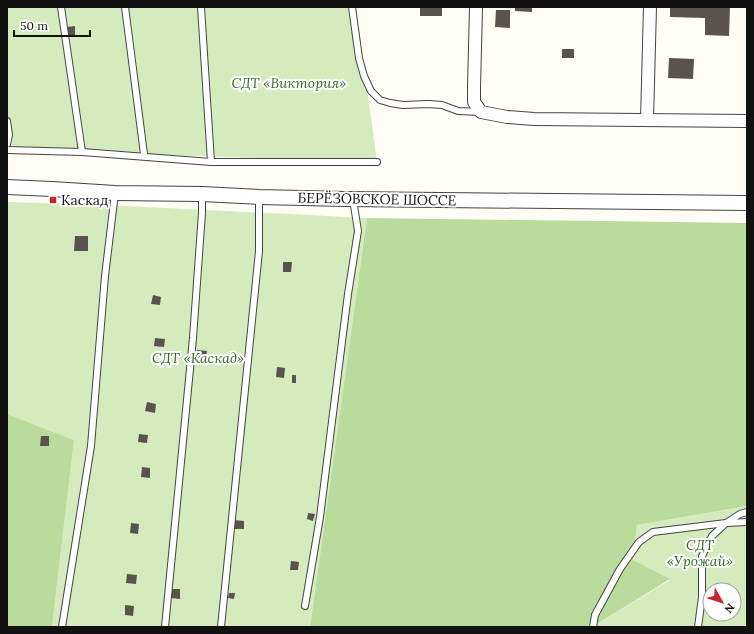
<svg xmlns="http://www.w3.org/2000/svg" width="754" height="634" font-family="Lora,serif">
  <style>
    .green { fill: #d5ebbd; fill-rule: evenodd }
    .forest { fill: #b9dc9c }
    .building { fill: #5a524d }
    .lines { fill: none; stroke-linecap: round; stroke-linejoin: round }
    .service-casing { stroke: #444; stroke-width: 8 }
    .minor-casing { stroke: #444; stroke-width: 14 }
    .tertiary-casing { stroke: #444; stroke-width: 16 }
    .service { stroke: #fff; stroke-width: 6 }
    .minor { stroke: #fff; stroke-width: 12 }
    .tertiary { stroke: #fff; stroke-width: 14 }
    .poi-dot { fill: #c4262e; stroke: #fff; stroke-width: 1.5 }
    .labels { text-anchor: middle; stroke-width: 4; stroke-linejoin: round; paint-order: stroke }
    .park-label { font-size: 14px; font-style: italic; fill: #2f6b1f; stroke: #fff }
    .street-label { font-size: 14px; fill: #111; stroke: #fff }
    .poi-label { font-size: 14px; fill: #111; stroke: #fff; text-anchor: start }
  </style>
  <rect width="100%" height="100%" fill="#fffdf5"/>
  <g class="green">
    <path d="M 7,7 L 356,7 L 377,162 L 7,150 Z"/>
    <path d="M 7,202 L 106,205 L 367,218 L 310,627 L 52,627 L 74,440 L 7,414 Z"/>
    <path d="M 747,506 L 747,627 L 592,627 L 670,580 L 633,560 L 637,525 ZM 710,590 L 734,590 L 734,614 L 710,614 Z"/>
  </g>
  <g class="forest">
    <path d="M 367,218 L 747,223 L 747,506 L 637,525 L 633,560 L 670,579 L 592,627 L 310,627 Z"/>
    <path d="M 7,414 L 74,440 L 52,627 L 7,627 Z"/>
  </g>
  <g class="building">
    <rect x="420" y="7" width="22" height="9"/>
    <path d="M 515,7 L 532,7 L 532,12 L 515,11 Z"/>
    <path d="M 670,7 L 730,7 L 729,36 L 705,35 L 705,18 L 670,17 Z"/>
    <path d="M 496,10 L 510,10 L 510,28 L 495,27 Z"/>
    <path d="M 75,26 L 75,36 L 67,36 L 67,27 Z"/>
    <rect x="562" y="49" width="12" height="9"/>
    <path d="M 669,58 L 694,59 L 693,79 L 668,78 Z"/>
    <path d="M 75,236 L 88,236 L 88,251 L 74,251 Z"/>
    <path d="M 283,262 L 292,262 L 291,272 L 283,272 Z"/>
    <path d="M 153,295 L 161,297 L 160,305 L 151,304 Z"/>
    <path d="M 155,338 L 165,339 L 164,347 L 154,346 Z"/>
    <path d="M 197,350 L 207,351 L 206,359 L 196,358 Z"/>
    <path d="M 277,367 L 285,368 L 284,378 L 276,377 Z"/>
    <rect x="292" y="375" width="4" height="8"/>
    <path d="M 147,402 L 156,404 L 155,413 L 145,411 Z"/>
    <path d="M 139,434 L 148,435 L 147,443 L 138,442 Z"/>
    <path d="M 41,436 L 49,436 L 49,446 L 40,446 Z"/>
    <path d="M 142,467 L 150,468 L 150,478 L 141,477 Z"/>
    <path d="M 308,513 L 315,514 L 313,521 L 307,519 Z"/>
    <path d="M 234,520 L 244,521 L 244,529 L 234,529 Z"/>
    <path d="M 131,523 L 139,524 L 138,534 L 130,533 Z"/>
    <path d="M 291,561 L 299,562 L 298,570 L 290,570 Z"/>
    <path d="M 127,574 L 137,575 L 136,584 L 126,583 Z"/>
    <path d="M 172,589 L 180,589 L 180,599 L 171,598 Z"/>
    <path d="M 229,593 L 235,593 L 234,599 L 228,598 Z"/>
    <path d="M 125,605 L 134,606 L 133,616 L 125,615 Z"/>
  </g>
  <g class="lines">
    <defs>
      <g id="service">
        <path d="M 61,7 L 82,152"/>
        <path d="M 125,7 L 144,154"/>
        <path d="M 201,7 L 211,162"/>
        <path d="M 352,7 L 359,58 L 364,76 L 371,91 L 380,100 L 390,103 L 403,105 L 429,104 L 442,105 L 458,111 L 481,112"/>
        <path d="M 7,121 L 9,135 L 7,144"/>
        <path d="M 7,150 L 82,152 L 211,162 L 377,162"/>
        <path d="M 305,606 L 320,517 L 348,294 L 358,231 L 353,199"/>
        <path d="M 62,627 L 91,446 L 105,276 L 115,193"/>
        <path d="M 165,627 L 193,338 L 202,213 L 202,194"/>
        <path d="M 221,627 L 259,251 L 259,197"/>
        <path d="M 593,627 L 595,615 L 620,569 L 639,542 L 653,532 L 726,523 L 747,522"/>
        <path d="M 698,627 L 702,597 L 702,556 L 712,536 L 726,523 L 740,514 L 747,512"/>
      </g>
      <g id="minor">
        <path d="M 476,7 L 474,87 L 474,102 L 481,112 L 507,117 L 534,119 L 747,121"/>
        <path d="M 647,120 L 650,7"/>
      </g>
      <path id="tertiary" d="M 7,187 L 52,189 L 115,193 L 202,194 L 259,197 L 346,199 L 747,203"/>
    </defs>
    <use href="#service" class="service-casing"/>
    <use href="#minor" class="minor-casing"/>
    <use href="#tertiary" class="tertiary-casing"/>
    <use href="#service" class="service"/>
    <use href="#minor" class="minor"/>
    <use href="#tertiary" class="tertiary"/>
  </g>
  <rect class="poi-dot" x="49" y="196" width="8" height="8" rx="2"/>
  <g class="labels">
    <g class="park-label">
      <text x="289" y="88">СДТ «Виктория»</text>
      <text x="198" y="363">СДТ «Каскад»</text>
      <text x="700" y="550">СДТ<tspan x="700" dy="16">«Урожай»</tspan></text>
    </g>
    <g class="street-label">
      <text transform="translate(377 199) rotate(1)" y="5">БЕРЁЗОВСКОЕ ШОССЕ</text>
    </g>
    <g class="poi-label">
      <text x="61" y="205">Каскад</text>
    </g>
  </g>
  <rect width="754" height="634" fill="none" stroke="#111111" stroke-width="16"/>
  <g transform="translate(722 602) rotate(129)"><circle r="19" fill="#ffffff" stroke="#a0a0a0"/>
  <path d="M0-3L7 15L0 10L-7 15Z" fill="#c4262e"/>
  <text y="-6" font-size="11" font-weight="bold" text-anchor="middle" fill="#111111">N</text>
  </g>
  <path d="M14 30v6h76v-6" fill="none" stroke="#111111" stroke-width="2"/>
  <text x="20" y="30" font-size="12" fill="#111111" stroke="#ffffff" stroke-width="3" paint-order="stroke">50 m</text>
</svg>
